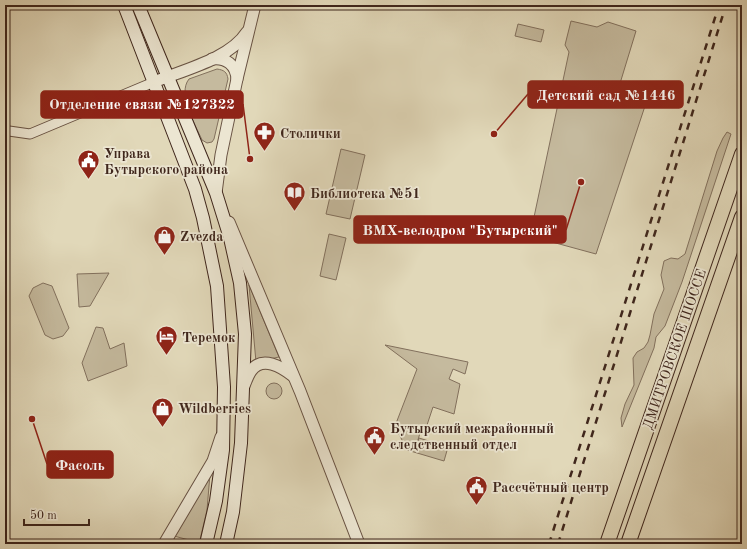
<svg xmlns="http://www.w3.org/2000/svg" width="747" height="549" font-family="'Old Standard TT',serif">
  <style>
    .green { fill: #c5ba9e; stroke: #82705d }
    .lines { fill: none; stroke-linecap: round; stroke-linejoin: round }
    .minor-casing { stroke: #685243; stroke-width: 11 }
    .tertiary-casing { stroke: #685243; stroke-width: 13 }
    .secondary-casing { stroke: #3f261c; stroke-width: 14 }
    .primary-casing { stroke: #3f261c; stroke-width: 16 }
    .minor { stroke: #ece6d2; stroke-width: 9 }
    .tertiary { stroke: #ece6d2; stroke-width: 11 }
    .secondary { stroke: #ece6d2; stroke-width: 12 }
    .primary { stroke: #e1d8b9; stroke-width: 14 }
    .rail { stroke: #3f261c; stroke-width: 2.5; stroke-dasharray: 7 7; stroke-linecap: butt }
    .labels { text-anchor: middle; stroke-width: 3.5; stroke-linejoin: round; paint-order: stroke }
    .poi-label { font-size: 14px; font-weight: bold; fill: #3f261c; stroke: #ece6d2; text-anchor: start }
    .street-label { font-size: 14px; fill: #3f261c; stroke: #ece6d2 }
    .leader { fill: none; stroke: #8f2418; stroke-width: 1.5 }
    .callout-dot { fill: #8f2418; stroke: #ece6d2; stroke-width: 1.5 }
    .callout { fill: #8f2418; stroke: #8f2418; stroke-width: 1.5 }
    .callout-label { font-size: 15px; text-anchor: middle; font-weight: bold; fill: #fff }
  </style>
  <rect width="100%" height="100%" fill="#e1d8b9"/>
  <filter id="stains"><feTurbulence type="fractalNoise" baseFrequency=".005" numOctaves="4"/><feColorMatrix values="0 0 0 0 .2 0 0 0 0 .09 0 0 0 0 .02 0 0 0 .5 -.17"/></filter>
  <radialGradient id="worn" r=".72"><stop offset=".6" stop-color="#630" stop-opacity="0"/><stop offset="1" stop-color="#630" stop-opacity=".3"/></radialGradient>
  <g class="green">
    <path d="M 571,21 L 597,27 L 608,22 L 636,31 L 618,90 L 647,100 L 596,254 L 530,236 L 569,52 L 565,45 Z"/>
    <path d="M 518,24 L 544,30 L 541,42 L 515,36 Z"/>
    <path d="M 217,69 C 224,70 227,72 228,79 L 214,139 L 212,142 L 207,143 L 202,140 C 195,124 177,94 189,79 Z"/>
    <path d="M 727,132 L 731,134 L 682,282 L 665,326 L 656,337 L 654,348 L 622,427 L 621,418 L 625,404 L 634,385 L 633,358 L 637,352 L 644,348 L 648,342 L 650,335 L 654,314 L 664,289 L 661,275 L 664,261 L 671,258 L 678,259 L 685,254 L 717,151 L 723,138 Z"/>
    <path d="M 341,149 L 365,155 L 350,219 L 326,214 Z"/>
    <path d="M 329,234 L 346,238 L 336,280 L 320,276 Z"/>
    <path d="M 109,273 L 90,306 L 79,307 L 77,274 Z"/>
    <path d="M 43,283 L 52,286 L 69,328 L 63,336 L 53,339 L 45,335 L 29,296 L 33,288 Z"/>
    <path d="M 249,285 L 279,357 L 256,362 Z"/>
    <path d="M 96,327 L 103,328 L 110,349 L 124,343 L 127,366 L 88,381 L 82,363 Z"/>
    <path d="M 385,345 L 468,362 L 465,374 L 453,369 L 449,379 L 460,384 L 454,414 L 433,407 L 424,434 L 420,433 L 415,450 L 419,438 L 448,447 L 444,461 L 407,450 L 395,426 L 417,369 Z"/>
    <circle cx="274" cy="391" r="8"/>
    <path d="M 210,474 L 207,510 L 199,544 L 195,544 L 189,540 L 174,536 Z"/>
  </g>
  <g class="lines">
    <defs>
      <path id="minor" d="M 5,132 L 9,131 L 30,134 L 154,82"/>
      <g id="tertiary">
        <path d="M 212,59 C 226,57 236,65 237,79"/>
        <path d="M 154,82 C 183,70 230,59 247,32"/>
        <path d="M 216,193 L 221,155 L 237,79 L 255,5"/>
        <path d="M 229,222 L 300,391 L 359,544"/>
        <path d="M 244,386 C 246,381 248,375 251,371 C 262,355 282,367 293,376"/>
        <path d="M 164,544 L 213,461 L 221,437"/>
      </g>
      <g id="secondary">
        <path d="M 124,5 L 195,189 L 203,218 L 217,286 L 224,387 L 223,450 L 216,501 L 206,544"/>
        <path d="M 138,5 L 216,193 L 230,238 L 240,283 L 245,334 L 241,443 L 233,512 L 226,544"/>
      </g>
      <g id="primary">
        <path d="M 607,544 L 742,154"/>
        <path d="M 628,544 L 742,217"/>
      </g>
    </defs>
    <use href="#minor" class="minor-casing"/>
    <use href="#tertiary" class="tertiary-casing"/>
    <use href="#secondary" class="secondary-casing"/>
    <use href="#primary" class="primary-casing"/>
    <use href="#minor" class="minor"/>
    <use href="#tertiary" class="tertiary"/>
    <use href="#secondary" class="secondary"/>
    <use href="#primary" class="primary"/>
    <g class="rail">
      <path d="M 549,544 L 719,5"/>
      <path d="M 558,544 L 726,5"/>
    </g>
  </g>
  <defs>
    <symbol id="pharmacy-pin" viewBox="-11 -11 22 30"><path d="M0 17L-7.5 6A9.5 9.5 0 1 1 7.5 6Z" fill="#8f2418" stroke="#ece6d2"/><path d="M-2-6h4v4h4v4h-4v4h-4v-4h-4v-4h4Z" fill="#fff"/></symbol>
    <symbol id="civic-pin" viewBox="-11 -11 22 30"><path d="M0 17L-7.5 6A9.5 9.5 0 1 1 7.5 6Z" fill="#8f2418" stroke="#ece6d2"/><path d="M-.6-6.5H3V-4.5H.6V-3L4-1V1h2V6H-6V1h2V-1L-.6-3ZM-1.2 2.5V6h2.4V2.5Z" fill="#fff"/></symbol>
    <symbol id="library-pin" viewBox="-11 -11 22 30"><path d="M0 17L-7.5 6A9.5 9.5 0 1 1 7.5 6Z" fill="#8f2418" stroke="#ece6d2"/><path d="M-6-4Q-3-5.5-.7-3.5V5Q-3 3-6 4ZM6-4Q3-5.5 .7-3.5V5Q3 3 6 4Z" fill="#fff"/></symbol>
    <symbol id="shop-pin" viewBox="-11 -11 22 30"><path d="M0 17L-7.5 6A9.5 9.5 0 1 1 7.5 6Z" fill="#8f2418" stroke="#ece6d2"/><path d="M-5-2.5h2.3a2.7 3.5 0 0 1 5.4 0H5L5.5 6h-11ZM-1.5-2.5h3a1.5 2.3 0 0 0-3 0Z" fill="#fff"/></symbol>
    <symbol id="hotel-pin" viewBox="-11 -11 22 30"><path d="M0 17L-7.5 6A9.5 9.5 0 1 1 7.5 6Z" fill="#8f2418" stroke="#ece6d2"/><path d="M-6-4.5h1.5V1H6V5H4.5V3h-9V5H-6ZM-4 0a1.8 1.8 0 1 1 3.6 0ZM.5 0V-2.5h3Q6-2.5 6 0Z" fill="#fff"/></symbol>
  </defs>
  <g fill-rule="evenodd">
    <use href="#pharmacy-pin" x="252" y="120" width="25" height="34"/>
    <use href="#civic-pin" x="76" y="148" width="25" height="34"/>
    <use href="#library-pin" x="282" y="180" width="25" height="34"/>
    <use href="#shop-pin" x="152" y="224" width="25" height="34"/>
    <use href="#hotel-pin" x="154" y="324" width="25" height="34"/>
    <use href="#shop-pin" x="150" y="396" width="25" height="34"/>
    <use href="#civic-pin" x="362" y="424" width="25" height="34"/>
    <use href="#civic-pin" x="464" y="474" width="25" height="34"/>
  </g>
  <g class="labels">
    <g class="poi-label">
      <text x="280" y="138">Столички</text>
      <text x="104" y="158">Управа<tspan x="104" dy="16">Бутырского района</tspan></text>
      <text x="310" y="198">Библиотека №51</text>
      <text x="180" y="241">Zvezda</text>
      <text x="182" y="342">Теремок</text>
      <text x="178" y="413">Wildberries</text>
      <text x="390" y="433">Бутырский межрайонный<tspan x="390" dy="16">следственный отдел</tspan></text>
      <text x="492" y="492">Рассчётный центр</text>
    </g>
    <g class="street-label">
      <text transform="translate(674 349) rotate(-71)" y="5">ДМИТРОВСКОЕ ШОССЕ</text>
    </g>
  </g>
  <path class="leader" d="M494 134L528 94M250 159L243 104M581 182L566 230M32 419L47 464"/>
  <g class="callout-dot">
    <circle cx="494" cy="134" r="4"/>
    <circle cx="250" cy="159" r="4"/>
    <circle cx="581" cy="182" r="4"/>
    <circle cx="32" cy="419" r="4"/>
  </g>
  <g class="callout">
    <rect x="528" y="81" width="155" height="27" rx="4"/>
    <rect x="41" y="91" width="202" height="27" rx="4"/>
    <rect x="354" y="216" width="212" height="27" rx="4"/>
    <rect x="47" y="451" width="66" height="27" rx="4"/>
  </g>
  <g class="callout-label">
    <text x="606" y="100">Детский сад №1446</text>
    <text x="142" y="109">Отделение связи №127322</text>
    <text x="460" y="235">BMX-велодром "Бутырский"</text>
    <text x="80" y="470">Фасоль</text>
  </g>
  <rect width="747" height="549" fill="none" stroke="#e1d8b9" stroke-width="20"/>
  <rect x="6" y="6" width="735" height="537" fill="none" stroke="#3f261c" stroke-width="2"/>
  <rect x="10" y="10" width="727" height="529" fill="none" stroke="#3f261c"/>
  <path d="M24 519v6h65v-6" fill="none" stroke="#3f261c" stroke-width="2"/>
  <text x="30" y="519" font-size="12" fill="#3f261c" stroke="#ece6d2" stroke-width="3" paint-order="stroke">50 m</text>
  <rect width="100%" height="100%" filter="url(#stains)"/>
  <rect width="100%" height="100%" fill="url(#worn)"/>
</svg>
